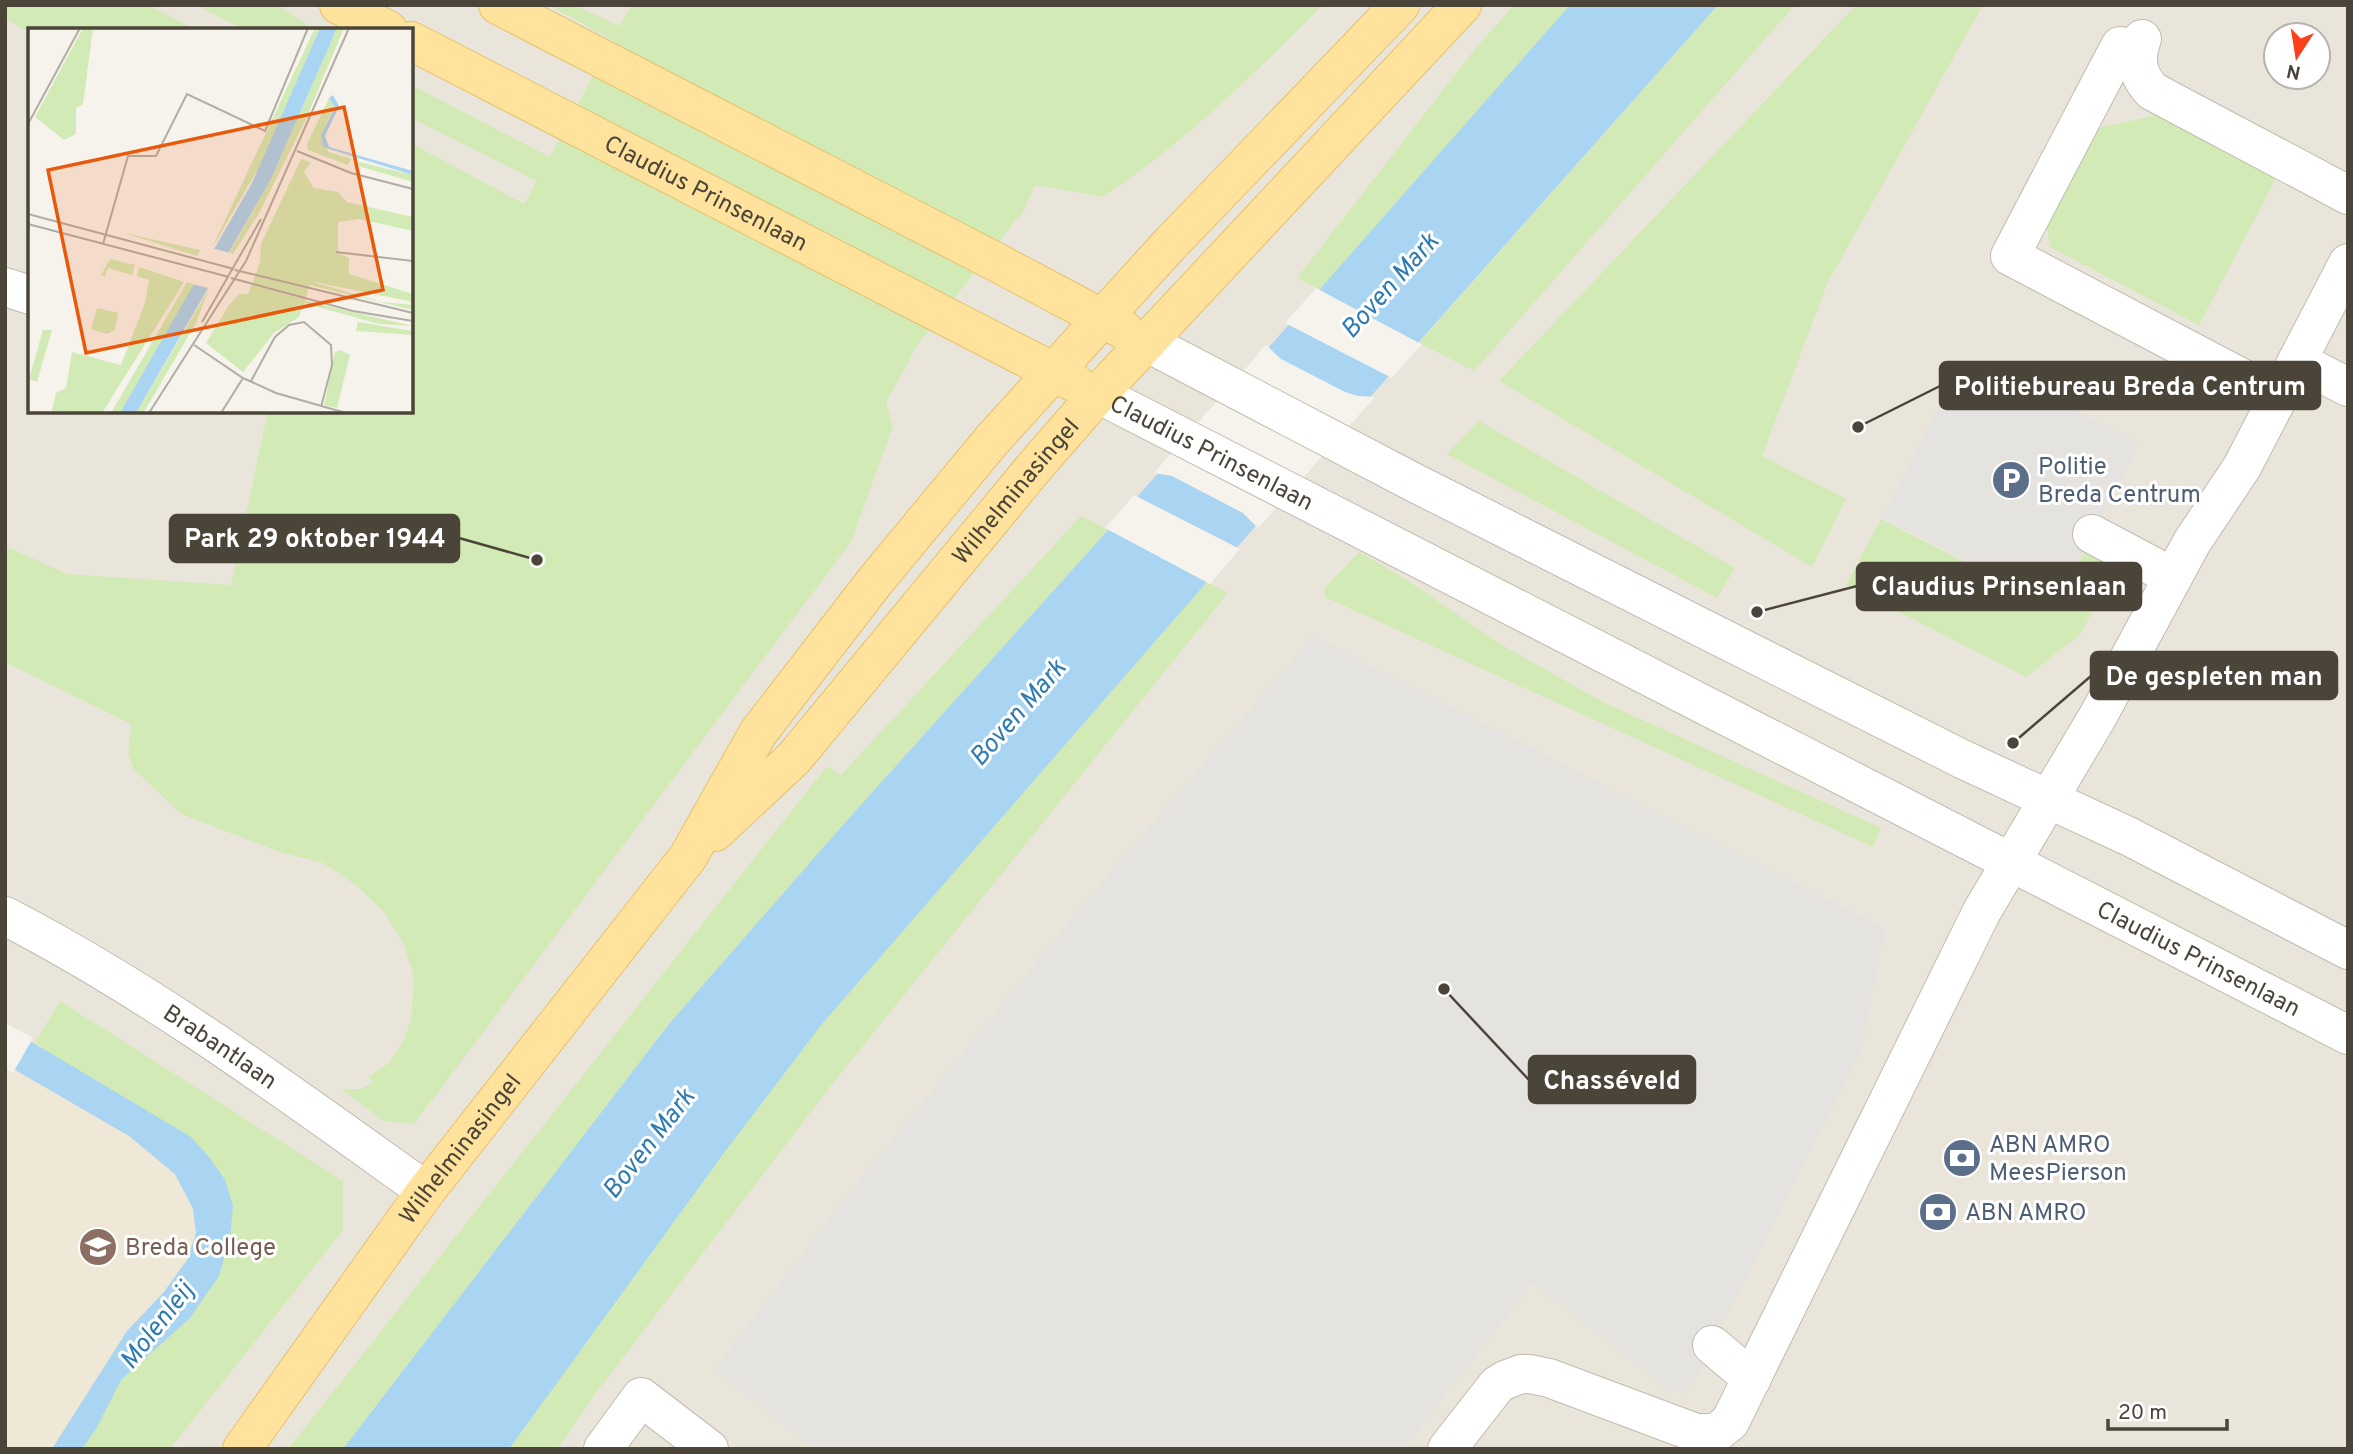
<svg xmlns="http://www.w3.org/2000/svg" width="2353" height="1454" font-family="Overpass,sans-serif">
  <style>
    .residential { fill: #eae5da; fill-rule: evenodd }
    .education { fill: #efe8d6 }
    .green { fill: #d2eab5 }
    .parking { fill: #e5e3e0 }
    .water { fill: #a9d4f2 }
    .pier { fill: #f6f3ec }
    .lines { fill: none; stroke-linecap: round; stroke-linejoin: round }
    .minor-casing { stroke: #c2bbae; stroke-width: 40 }
    .major-casing { stroke: #e6c16a; stroke-width: 40 }
    .minor { stroke: #fff; stroke-width: 38 }
    .major { stroke: #ffe39c; stroke-width: 38 }
    .labels { text-anchor: middle; stroke-width: 6; stroke-linejoin: round; paint-order: stroke }
    .street-label { font-size: 24px; fill: #4b4439; stroke: #fff }
    .service-label { font-size: 24px; fill: #4e5e75; stroke: #fff; text-anchor: start }
    .education-label { font-size: 24px; fill: #785e54; stroke: #fff; text-anchor: start }
    .water-label { font-size: 26px; font-style: italic; fill: #2e7ab2; stroke: #fff }
    .inset-road { fill: none; stroke: #b2ada4; stroke-width: 2 }
    .view { fill: #e8590c; fill-opacity: 0.15; stroke: #e8590c; stroke-width: 3.5 }
    .inset-edge { fill: none; stroke: #4b4439; stroke-width: 3.5 }
    .leader { fill: none; stroke: #4b4439; stroke-width: 2.5 }
    .callout-dot { fill: #4b4439; stroke: #fff; stroke-width: 2.5 }
    .callout { fill: #4b4439; stroke: #4b4439; stroke-width: 2.5 }
    .callout-label { font-size: 26px; text-anchor: middle; font-weight: bold; fill: #fff }
  </style>
  <rect width="100%" height="100%" fill="#f6f3ec"/>
  <path class="residential" d="M 5,5 L 2348,5 L 2348,1449 L 5,1449 ZM 30,30 L 411,30 L 411,411 L 30,411 ZM 2276,35 L 2318,35 L 2318,77 L 2276,77 Z"/>
  <path class="education" d="M 5,1064 L 129,1136 L 175,1174 L 193,1209 L 196,1233 L 187,1260 L 164,1292 L 127,1331 L 52,1449 L 5,1449 Z"/>
  <g class="green">
    <path d="M 5,5 L 148,5 L 197,30 L 30,30 L 30,33 L 5,18 Z"/>
    <path d="M 196,5 L 278,5 L 315,30 L 245,30 Z"/>
    <path d="M 548,5 L 574,5 L 620,26 L 631,5 L 1323,5 C 1254,74 1185,143 1103,197 L 1035,185 L 1024,210 L 915,348 L 907,365 L 886,402 L 893,426 L 851,542 L 414,1124 L 384,1121 L 341,1089 L 359,1089 L 374,1083 L 368,1077 L 389,1063 L 403,1042 L 411,1020 L 414,977 L 403,942 L 384,912 L 356,885 L 323,863 L 280,852 L 181,814 L 133,768 L 128,753 L 131,724 L 5,662 L 5,546 L 67,574 L 231,585 L 268,411 L 411,411 L 411,143 L 524,204 L 537,181 L 411,118 L 411,85 L 550,157 L 612,40 Z"/>
    <path d="M 1514,5 L 1570,5 L 1321,290 L 1297,278 L 1475,49 Z"/>
    <path d="M 1718,5 L 1795,5 L 1474,371 L 1419,343 Z"/>
    <path d="M 1856,5 L 1983,5 L 1827,284 L 1762,456 L 1846,499 L 1812,567 L 1499,381 Z"/>
    <path d="M 2169,112 L 2280,171 L 2199,325 L 2050,247 L 2046,218 L 2095,129 Z"/>
    <path d="M 1479,421 L 1735,568 L 1717,598 L 1447,454 Z"/>
    <path d="M 1081,516 L 1108,530 L 842,826 L 669,1024 L 343,1449 L 288,1449 L 827,766 L 841,775 Z"/>
    <path d="M 1881,519 L 2054,608 L 2085,551 L 2115,565 L 2081,634 L 2026,677 L 1846,585 Z"/>
    <path d="M 1359,552 L 1407,580 L 1502,645 L 1605,703 L 1881,828 L 1873,847 L 1325,597 L 1324,589 Z"/>
    <path d="M 1207,582 L 1228,593 L 830,1087 L 596,1393 L 557,1449 L 509,1449 L 724,1153 L 822,1024 Z"/>
    <path d="M 60,1001 L 343,1181 L 343,1230 L 170,1449 L 82,1449 L 97,1427 L 121,1380 L 190,1318 L 219,1276 L 233,1206 L 35,1042 Z"/>
  </g>
  <g class="parking">
    <path d="M 1985,363 L 2140,443 L 2054,607 L 1882,517 L 1953,380 L 1971,389 Z"/>
    <path d="M 1313,636 L 1885,929 L 1862,1048 L 1687,1394 L 1669,1390 L 1533,1283 L 1403,1449 L 816,1449 L 714,1370 L 842,1202 L 1090,896 Z"/>
  </g>
  <g class="water">
    <path d="M 1570,5 L 1718,5 L 1260,521 L 822,1024 L 724,1153 L 509,1449 L 343,1449 L 669,1024 L 842,826 L 1108,530 Z"/>
    <path d="M 5,1026 L 191,1137 L 209,1157 L 225,1180 L 233,1206 L 230,1238 L 219,1276 L 190,1318 L 121,1380 L 97,1427 L 82,1449 L 52,1449 L 127,1331 L 164,1292 L 187,1260 L 196,1233 L 193,1209 L 175,1174 L 129,1136 L 5,1064 Z"/>
  </g>
  <g class="pier">
    <path d="M 1316,288 L 1419,343 L 1422,344 L 1392,378 L 1285,323 Z"/>
    <path d="M 1266,345 L 1281,359 L 1345,392 L 1358,396 L 1375,397 L 1258,528 L 1243,513 L 1172,476 L 1154,473 Z"/>
    <path d="M 1134,495 L 1240,549 L 1210,584 L 1105,528 Z"/>
    <path d="M 5,1023 L 33,1038 L 13,1073 L 5,1068 Z"/>
  </g>
  <g class="lines">
    <defs>
      <g id="minor">
        <path d="M 2142,39 C 2134,59 2138,76 2152,91 L 2348,195"/>
        <path d="M 2120,46 L 2010,256 L 2278,397"/>
        <path d="M 5,287 L 30,295"/>
        <path d="M 1146,342 L 1413,482 L 1962,759 L 2130,837 L 2348,950"/>
        <path d="M 2297,361 L 2348,387"/>
        <path id="s1" d="M 1098,394 L 2348,1035"/>
        <path d="M 2092,534 L 2173,577"/>
        <path id="s2" d="M 5,916 C 154,993 290,1094 426,1191"/>
        <path d="M 1712,1345 L 1752,1379"/>
        <path d="M 603,1449 L 641,1397 L 709,1449"/>
        <path d="M 1447,1449 L 1497,1385 L 1505,1380 L 1521,1374 L 1530,1374 L 1549,1378 L 1696,1433 L 1716,1433 L 1730,1422 L 1982,911 L 2098,716 L 2192,542 L 2242,467 L 2348,263"/>
      </g>
      <g id="major">
        <path d="M 339,5 L 388,30"/>
        <path d="M 498,5 L 996,262 L 1124,330"/>
        <path id="s3" d="M 411,41 L 1075,383"/>
        <path id="s4" d="M 715,832 L 794,758 L 1037,464 L 1098,394 L 1462,5"/>
        <path id="s5" d="M 242,1449 L 426,1191 L 688,857 L 758,733 L 876,580 L 992,440 L 1170,244 L 1400,5"/>
      </g>
    </defs>
    <use href="#minor" class="minor-casing"/>
    <use href="#major" class="major-casing"/>
    <use href="#minor" class="minor"/>
    <use href="#major" class="major"/>
  </g>
  <defs>
    <symbol id="parking-disc" viewBox="-11 -11 22 22"><circle r="9.5" fill="#5c6f8a" stroke="#fff"/><path d="M-3.5-5.5H1a3.5 3.5 0 0 1 0 7H-1V5.5H-3.5ZM-1-3.4V-.6H.8a1.4 1.4 0 0 0 0-2.8Z" fill="#fff"/></symbol>
    <symbol id="bank-disc" viewBox="-11 -11 22 22"><circle r="9.5" fill="#5c6f8a" stroke="#fff"/><path d="M-6-4H6V4H-6ZM0-2.3a2.3 2.3 0 1 0 0 4.6a2.3 2.3 0 1 0 0-4.6Z" fill="#fff"/></symbol>
    <symbol id="school-disc" viewBox="-11 -11 22 22"><circle r="9.5" fill="#8d6e63" stroke="#fff"/><path d="M0-5L7-2L0 1L-7-2ZM-4 1L0 2.5L4 1V4Q0 6-4 4Z" fill="#fff"/></symbol>
  </defs>
  <g fill-rule="evenodd">
    <use href="#parking-disc" x="1989" y="458" width="44" height="44"/>
    <use href="#bank-disc" x="1940" y="1136" width="44" height="44"/>
    <use href="#bank-disc" x="1916" y="1190" width="44" height="44"/>
    <use href="#school-disc" x="76" y="1225" width="44" height="44"/>
  </g>
  <g class="labels">
    <g class="street-label">
      <text dy="8" stroke="none"><textPath href="#s3" startOffset="332">Claudius Prinsenlaan</textPath></text>
      <text dy="8" stroke="none"><textPath href="#s1" startOffset="128">Claudius Prinsenlaan</textPath></text>
      <text dy="8" stroke="none"><textPath href="#s4" startOffset="455">Wilhelminasingel</textPath></text>
      <text dy="8" stroke="none"><textPath href="#s1" startOffset="1237">Claudius Prinsenlaan</textPath></text>
      <text dy="8" stroke="none"><textPath href="#s2" startOffset="252">Brabantlaan</textPath></text>
      <text dy="8" stroke="none"><textPath href="#s5" startOffset="371">Wilhelminasingel</textPath></text>
    </g>
    <g class="service-label">
      <text x="2038" y="474">Politie<tspan x="2038" dy="28">Breda Centrum</tspan></text>
      <text x="1989" y="1152">ABN AMRO<tspan x="1989" dy="28">MeesPierson</tspan></text>
      <text x="1965" y="1220">ABN AMRO</text>
    </g>
    <g class="education-label">
      <text x="125" y="1255">Breda College</text>
    </g>
    <g class="water-label">
      <text transform="translate(1389 285) rotate(-48)" y="9">Boven Mark</text>
      <text transform="translate(1017 712) rotate(-49)" y="9">Boven Mark</text>
      <text transform="translate(648 1143) rotate(-52)" y="9">Boven Mark</text>
      <text transform="translate(156 1325) rotate(-52)" y="9">Molenleij</text>
    </g>
  </g>
  <g transform="translate(28 28)">
    <rect width="385" height="385" fill="#f6f3ec"/>
    <path d="M 55,0 L 65,0 L 55,76 L 48,80 L 48,106 L 36,112 L 7,89 ZM 287,0 L 292,0 L 233,136 L 184,220 ZM 309,0 L 316,0 L 278,91 L 230,187 L 205,226 L 201,225 L 243,151 ZM 301,70 L 307,76 L 293,107 L 300,124 L 323,131 L 320,137 L 280,122 L 279,116 ZM 273,131 L 283,134 L 276,144 L 286,160 L 310,164 L 319,174 L 385,189 L 385,203 L 331,191 L 310,194 L 310,225 L 321,230 L 321,246 L 385,266 L 385,274 L 282,253 L 353,274 L 385,277 L 385,282 L 281,257 L 277,273 L 385,298 L 351,296 L 276,275 L 271,289 L 246,305 L 215,344 L 178,315 L 201,277 L 211,266 L 220,266 L 232,235 L 233,216 ZM 331,134 L 385,147 L 385,154 L 330,138 ZM 96,205 L 172,222 L 172,223 L 169,228 ZM 82,231 L 107,237 L 104,247 L 80,240 L 77,248 L 73,247 ZM 111,239 L 156,254 L 74,385 L 24,383 L 28,365 L 38,360 L 44,324 L 93,337 L 117,275 L 121,252 L 109,248 ZM 159,254 L 167,256 L 121,338 L 92,385 L 83,385 ZM 181,261 L 168,295 L 130,360 L 115,385 L 108,385 ZM 69,280 L 90,285 L 87,302 L 79,306 L 63,301 ZM 330,294 L 385,303 L 385,307 L 328,303 ZM 15,302 L 24,302 L 9,354 L 1,351 ZM 312,322 L 322,327 L 309,380 L 296,377 L 307,324 Z" fill="#d2eab5"/>
    <path d="M 292,0 L 309,0 L 243,151 L 108,385 L 92,385 L 224,155 ZM 305,67 L 311,78 L 297,108 L 301,119 L 385,143 L 385,147 L 295,119 L 293,107 L 307,79 L 301,70 Z" fill="#a9d4f2"/>
    <path d="M 184,220 L 205,226 L 184,261 L 164,256 Z" fill="#f6f3ec"/>
    <path class="inset-road" d="M 0,96 L 52,0M 269,123 L 323,145 L 385,161M 0,186 L 206,241M 0,196 L 201,249M 75,216 L 100,128 L 128,128 L 159,66 L 237,103 L 280,0M 308,224 L 385,233M 207,242 L 385,285M 203,250 L 325,283 L 385,293M 174,294 L 233,191M 166,317 L 215,350 L 248,365 L 318,385M 223,353 L 247,309 L 261,297 L 276,294 L 303,317 L 304,337 L 293,379M 121,385 L 218,233 L 321,0M 193,385 L 215,350"/>
    <path class="view" d="M 316,79 L 355,262 L 58,325 L 20,142 Z"/>
    <rect width="385" height="385" class="inset-edge"/>
  </g>
  <path class="leader" d="M1858 427L1940 386M537 560L459 538M1757 612L1857 586M2013 743L2091 676M1444 989L1529 1080"/>
  <g class="callout-dot">
    <circle cx="1858" cy="427" r="7"/>
    <circle cx="537" cy="560" r="7"/>
    <circle cx="1757" cy="612" r="7"/>
    <circle cx="2013" cy="743" r="7"/>
    <circle cx="1444" cy="989" r="7"/>
  </g>
  <g class="callout">
    <rect x="1940" y="362" width="380" height="47" rx="7"/>
    <rect x="170" y="515" width="289" height="47" rx="7"/>
    <rect x="1857" y="563" width="284" height="47" rx="7"/>
    <rect x="2091" y="652" width="246" height="47" rx="7"/>
    <rect x="1529" y="1056" width="166" height="47" rx="7"/>
  </g>
  <g class="callout-label">
    <text x="2130" y="395">Politiebureau Breda Centrum</text>
    <text x="315" y="547">Park 29 oktober 1944</text>
    <text x="1999" y="595">Claudius Prinsenlaan</text>
    <text x="2214" y="685">De gespleten man</text>
    <text x="1612" y="1089">Chasséveld</text>
  </g>
  <rect width="2353" height="1454" fill="none" stroke="#4b4439" stroke-width="14"/>
  <g transform="translate(2297 56) rotate(192)"><circle r="33" fill="#ffffff" stroke="#b7b4b0" stroke-width="2"/>
  <path d="M0-5L12 26L0 18L-12 26Z" fill="#fc3f1d"/>
  <text y="-10" font-size="19" font-weight="bold" text-anchor="middle" fill="#4b4439">N</text>
  </g>
  <path d="M2108 1419v10h119v-10" fill="none" stroke="#4b4439" stroke-width="3.5"/>
  <text x="2118" y="1419" font-size="21" fill="#4b4439" stroke="#ffffff" stroke-width="5" paint-order="stroke">20 m</text>
</svg>
